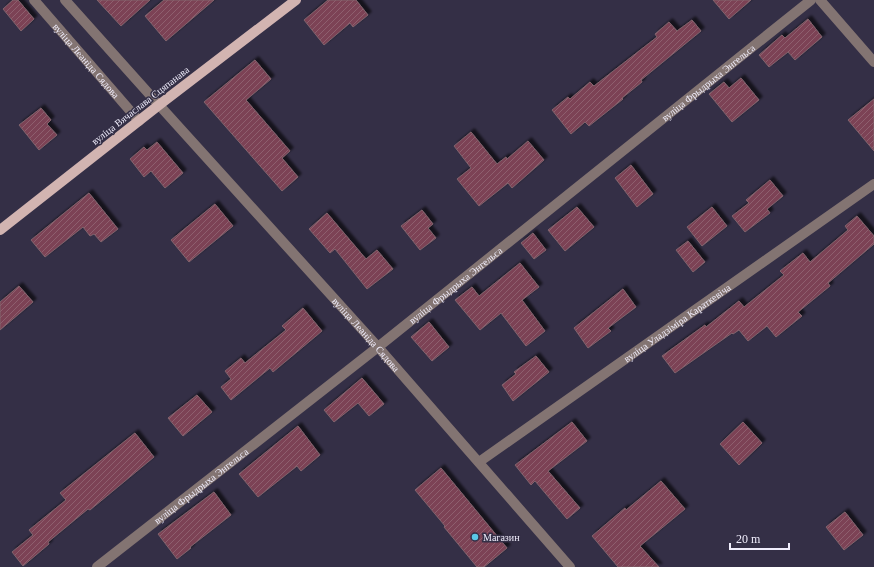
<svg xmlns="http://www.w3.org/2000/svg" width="874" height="567" font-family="Georgia,serif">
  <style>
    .building { fill: url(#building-hatch); stroke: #81636c; filter: url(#shadow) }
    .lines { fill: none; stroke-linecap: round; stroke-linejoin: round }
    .minor { stroke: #837472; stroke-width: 10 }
    .major { stroke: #d2b4b1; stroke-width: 10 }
    .poi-dot { fill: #5ac8e6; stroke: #342f46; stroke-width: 1.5 }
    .labels { text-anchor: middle; stroke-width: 3; stroke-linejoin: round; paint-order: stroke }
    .street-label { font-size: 10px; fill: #f0edfc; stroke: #342f46 }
    .poi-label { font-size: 10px; fill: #f0edfc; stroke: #342f46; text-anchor: start }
  </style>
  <defs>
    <pattern id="building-hatch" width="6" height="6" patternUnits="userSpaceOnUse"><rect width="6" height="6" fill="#7b4255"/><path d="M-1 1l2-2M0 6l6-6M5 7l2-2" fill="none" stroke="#8e5e6e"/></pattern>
    <filter id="shadow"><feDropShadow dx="3.5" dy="-3.5" stdDeviation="1" flood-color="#0009"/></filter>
  </defs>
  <rect width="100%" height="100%" fill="#342f46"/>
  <g class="building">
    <path d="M 13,0 L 18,0 L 34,19 L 21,31 L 3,9 Z"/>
    <path d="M 97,0 L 150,0 L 121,26 Z"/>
    <path d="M 164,0 L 214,0 L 166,41 L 145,16 Z"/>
    <path d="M 328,0 L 356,0 L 368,15 L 353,27 L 350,23 L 324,45 L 304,20 Z"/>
    <path d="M 713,0 L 751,0 L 729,19 Z"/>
    <path d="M 808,19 L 822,37 L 795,60 L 788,52 L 769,67 L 759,55 L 782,35 L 785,38 Z"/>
    <path d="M 692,20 L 701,31 L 641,80 L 642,82 L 622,98 L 623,99 L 589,126 L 585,122 L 571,134 L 552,110 L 568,97 L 570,99 L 590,82 L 594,86 L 657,37 L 655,34 L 669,22 L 677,31 Z"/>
    <path d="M 255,60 L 271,79 L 246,100 L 290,151 L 282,158 L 298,177 L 282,191 L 204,102 Z"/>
    <path d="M 741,78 L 759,100 L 732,122 L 709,94 L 724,82 L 729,88 Z"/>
    <path d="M 874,99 L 874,151 L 848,120 Z"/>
    <path d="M 41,108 L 51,120 L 47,124 L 57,135 L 39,150 L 19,125 Z"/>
    <path d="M 471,132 L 497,164 L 506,157 L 507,159 L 528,141 L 544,160 L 512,188 L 508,183 L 479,206 L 457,179 L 471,168 L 454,146 Z"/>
    <path d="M 157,142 L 183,173 L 165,188 L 151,171 L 144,177 L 130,159 L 144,147 L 147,150 Z"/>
    <path d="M 631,165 L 653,194 L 637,207 L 615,178 Z"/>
    <path d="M 770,180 L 783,196 L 767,209 L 770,213 L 745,232 L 732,216 L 749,203 L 746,200 Z"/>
    <path d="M 89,193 L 118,229 L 101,242 L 94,234 L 90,236 L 83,227 L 45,257 L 31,240 Z"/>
    <path d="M 215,204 L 233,226 L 189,262 L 171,240 Z"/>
    <path d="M 577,207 L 594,227 L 565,251 L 548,230 Z"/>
    <path d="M 712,207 L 727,226 L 702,246 L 687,227 Z"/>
    <path d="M 422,210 L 433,224 L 428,228 L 436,238 L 420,250 L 401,226 Z"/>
    <path d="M 327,213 L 366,259 L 377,250 L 393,269 L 367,289 L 335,249 L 330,253 L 309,229 Z"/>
    <path d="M 857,216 L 874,236 L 874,244 L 828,283 L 830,286 L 798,312 L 802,316 L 776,337 L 767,326 L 748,341 L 739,330 L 733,334 L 732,333 L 675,373 L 662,356 L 705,325 L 706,327 L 739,301 L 744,307 L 784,275 L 780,271 L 803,253 L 810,262 L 848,230 L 845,226 Z"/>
    <path d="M 533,233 L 546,250 L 534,259 L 521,243 Z"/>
    <path d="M 688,241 L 705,262 L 693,272 L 676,250 Z"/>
    <path d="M 520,263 L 539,287 L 522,300 L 545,331 L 526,346 L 501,313 L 480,330 L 455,300 L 472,287 L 479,296 Z"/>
    <path d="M 19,286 L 33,302 L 0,330 L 0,302 Z"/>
    <path d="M 623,289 L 636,307 L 608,328 L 611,331 L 588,348 L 574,328 Z"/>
    <path d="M 303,308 L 322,331 L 273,372 L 270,368 L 231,400 L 221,387 L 231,379 L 225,371 L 241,358 L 245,363 L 286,330 L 282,326 Z"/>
    <path d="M 429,322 L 449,347 L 432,361 L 411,337 Z"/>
    <path d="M 536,356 L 549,372 L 513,401 L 502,385 L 516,374 L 514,372 Z"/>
    <path d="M 362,378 L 384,404 L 369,416 L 358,403 L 334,422 L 324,410 Z"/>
    <path d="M 197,395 L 212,412 L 183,436 L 168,418 Z"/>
    <path d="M 572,422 L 587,441 L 548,471 L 580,508 L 567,519 L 535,481 L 531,485 L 515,465 Z"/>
    <path d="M 743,422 L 762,443 L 739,465 L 720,444 Z"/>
    <path d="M 298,426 L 320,455 L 301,471 L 297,466 L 258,497 L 239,474 Z"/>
    <path d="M 135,433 L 154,457 L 90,510 L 88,509 L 48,542 L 49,544 L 23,566 L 12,552 L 33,535 L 29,530 L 66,500 L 60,493 Z"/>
    <path d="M 441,468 L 507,548 L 484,567 L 477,567 L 444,527 L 445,526 L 415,490 Z"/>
    <path d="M 661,481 L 685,509 L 640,546 L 659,567 L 618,567 L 592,536 L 625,508 L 626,510 Z"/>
    <path d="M 214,492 L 231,515 L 190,547 L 191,548 L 177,559 L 158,534 Z"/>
    <path d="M 845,512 L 863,535 L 844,550 L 826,527 Z"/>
  </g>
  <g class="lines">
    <g class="minor">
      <path id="s1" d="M 34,0 L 139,121"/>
      <path id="s2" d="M 65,0 L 159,105 L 378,347 L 570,567"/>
      <path d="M 820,0 L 874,62"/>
      <path id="s3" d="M 479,462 L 874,184"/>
      <path id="s4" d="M 97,567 L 378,347 L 811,0"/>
    </g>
    <path class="major" d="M 0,230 L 159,105 L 296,0"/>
  </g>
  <circle class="poi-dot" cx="475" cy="537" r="4"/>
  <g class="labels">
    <g class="street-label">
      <text dy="4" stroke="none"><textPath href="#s1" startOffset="80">вуліца Леаніда Сядова</textPath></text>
      <text dy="4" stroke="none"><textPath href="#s4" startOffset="780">вуліца Фрыдрыха Энгельса</textPath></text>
      <text transform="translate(140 105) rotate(-38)" y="4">вуліца Вячаслава Сцяпанава</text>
      <text dy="4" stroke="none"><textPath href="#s4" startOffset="456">вуліца Фрыдрыха Энгельса</textPath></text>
      <text dy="4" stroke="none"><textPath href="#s3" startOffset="242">вуліца Уладзіміра Караткевіча</textPath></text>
      <text dy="4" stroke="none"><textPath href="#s2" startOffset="450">вуліца Леаніда Сядова</textPath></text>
      <text dy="4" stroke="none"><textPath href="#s4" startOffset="132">вуліца Фрыдрыха Энгельса</textPath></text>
    </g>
    <g class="poi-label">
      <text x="483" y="541">Магазин</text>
    </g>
  </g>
  <path d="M730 543v6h59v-6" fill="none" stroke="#f0edfc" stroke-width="2"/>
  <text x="736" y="543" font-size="12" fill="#f0edfc" stroke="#342f46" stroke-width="3" paint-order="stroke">20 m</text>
</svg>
